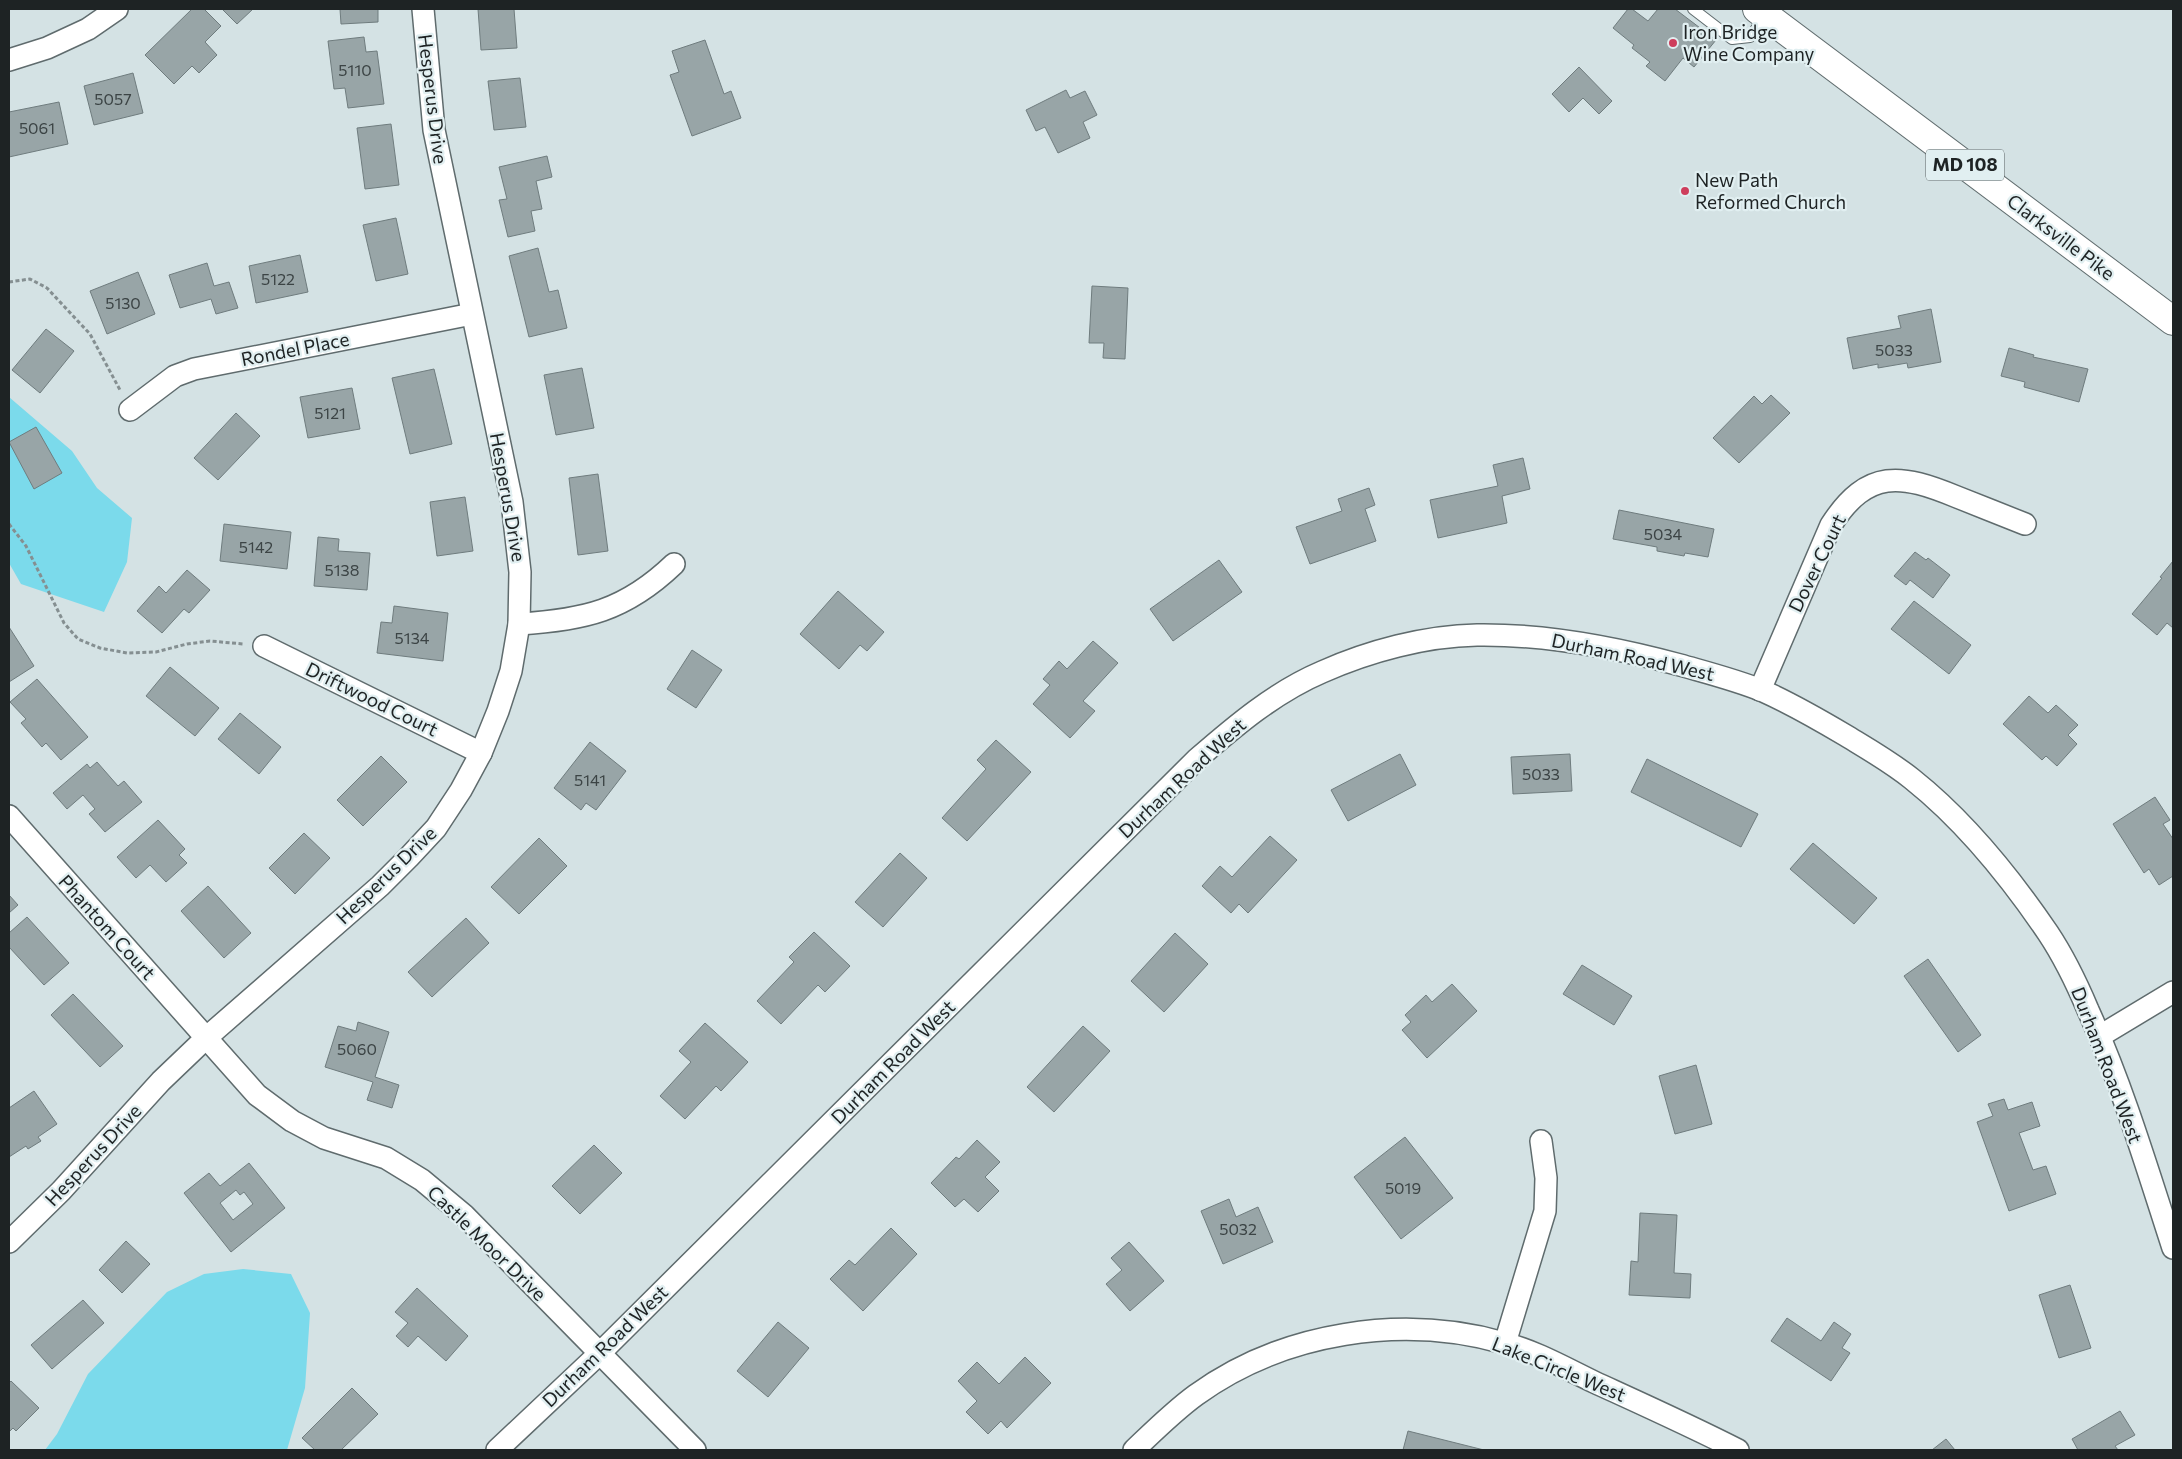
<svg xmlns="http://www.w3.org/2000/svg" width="2182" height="1459" font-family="Commissioner,sans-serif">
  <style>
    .green { fill: #7bdaeb }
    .building { fill: #98a5a7; stroke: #6f7c7e; fill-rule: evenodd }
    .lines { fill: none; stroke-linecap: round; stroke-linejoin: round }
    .lane-casing { stroke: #5f6b6d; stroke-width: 12 }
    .street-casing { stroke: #5f6b6d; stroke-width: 24 }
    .primary-casing { stroke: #5f6b6d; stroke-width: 30 }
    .path { stroke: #858f91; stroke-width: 3; stroke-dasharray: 4 2.5; stroke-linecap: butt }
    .lane { stroke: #fff; stroke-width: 10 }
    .street { stroke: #fff; stroke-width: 21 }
    .primary { stroke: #fff; stroke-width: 28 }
    .poi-dot { fill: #ce3e5c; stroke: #e1eff1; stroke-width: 2 }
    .labels { text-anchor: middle; stroke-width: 4.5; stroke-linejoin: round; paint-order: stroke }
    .number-label { font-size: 16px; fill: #3c4445 }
    .shield { fill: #e1eff1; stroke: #586062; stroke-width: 1 }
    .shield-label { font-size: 18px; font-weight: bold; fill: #1e2324 }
    .poi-label { font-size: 19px; fill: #1e2324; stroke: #e1eff1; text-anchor: start }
    .street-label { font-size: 19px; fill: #1e2324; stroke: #e1eff1 }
  </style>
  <rect width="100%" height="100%" fill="#d4e2e4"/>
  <g class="green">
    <path d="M 9,397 L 72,451 L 97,488 L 132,518 L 127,562 L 104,612 L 21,584 L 9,563 Z"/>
    <path d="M 243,1269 L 291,1274 L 310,1313 L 305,1388 L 287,1450 L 45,1450 L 57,1434 L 88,1374 L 167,1292 L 204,1274 Z"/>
  </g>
  <g class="building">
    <path d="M 192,9 L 204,9 L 221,26 L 205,42 L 217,55 L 199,73 L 192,66 L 174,84 L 145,55 Z"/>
    <path d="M 222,9 L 253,9 L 237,24 Z"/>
    <path d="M 340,9 L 378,9 L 378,22 L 341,24 Z"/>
    <path d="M 478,9 L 514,9 L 517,48 L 481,50 Z"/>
    <path d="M 1628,9 L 1632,9 L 1648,21 L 1658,9 L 1675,9 L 1716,40 L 1694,67 L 1683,58 L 1665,81 L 1646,66 L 1650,62 L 1632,48 L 1634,45 L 1613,28 Z"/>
    <path d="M 364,37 L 366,52 L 377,51 L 384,104 L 348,108 L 345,88 L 334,89 L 328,41 Z"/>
    <path d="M 705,40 L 724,94 L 731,91 L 741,118 L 692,136 L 670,75 L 679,72 L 672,51 Z"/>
    <path d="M 1579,67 L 1612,101 L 1599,114 L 1583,98 L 1569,112 L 1552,94 Z"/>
    <path d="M 133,73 L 143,113 L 94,125 L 84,86 Z"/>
    <path d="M 520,78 L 526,127 L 494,130 L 488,81 Z"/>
    <path d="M 1066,90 L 1070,98 L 1085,91 L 1097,115 L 1083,122 L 1090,138 L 1058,153 L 1045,127 L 1036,131 L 1026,110 Z"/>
    <path d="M 59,102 L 68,144 L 9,157 L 9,112 Z"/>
    <path d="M 391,124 L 399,185 L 365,189 L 357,128 Z"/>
    <path d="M 547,156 L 552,177 L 536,181 L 542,209 L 531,211 L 535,231 L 508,237 L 499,200 L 507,199 L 499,167 Z"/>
    <path d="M 396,218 L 408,274 L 376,281 L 363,225 Z"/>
    <path d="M 538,248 L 549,292 L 558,290 L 567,328 L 529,337 L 509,256 Z"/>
    <path d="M 300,255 L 308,292 L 256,303 L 249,266 Z"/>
    <path d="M 207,263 L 214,286 L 229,282 L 238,308 L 216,314 L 211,299 L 180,308 L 169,275 Z"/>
    <path d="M 138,272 L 155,314 L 107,334 L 90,291 Z"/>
    <path d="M 1092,286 L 1128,288 L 1125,359 L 1103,358 L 1104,343 L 1089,343 Z"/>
    <path d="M 1931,309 L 1941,362 L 1908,368 L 1907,363 L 1878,368 L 1878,364 L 1853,369 L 1847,338 L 1901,328 L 1898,316 Z"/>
    <path d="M 46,329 L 74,351 L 40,393 L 12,370 Z"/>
    <path d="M 2009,348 L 2034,355 L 2033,357 L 2088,369 L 2079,402 L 2024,387 L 2025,382 L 2001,376 Z"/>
    <path d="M 582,368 L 594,428 L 556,435 L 544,375 Z"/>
    <path d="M 434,369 L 452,444 L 410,454 L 392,378 Z"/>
    <path d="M 352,388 L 360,429 L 308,438 L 300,397 Z"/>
    <path d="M 1771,395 L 1790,413 L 1739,463 L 1713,438 L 1754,396 L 1762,404 Z"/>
    <path d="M 236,413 L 260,436 L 218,480 L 194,458 Z"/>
    <path d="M 36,427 L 62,473 L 34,489 L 9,442 Z"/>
    <path d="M 1523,458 L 1530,489 L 1502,496 L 1507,523 L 1438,538 L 1430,500 L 1498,486 L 1493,465 Z"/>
    <path d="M 598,474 L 608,551 L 578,555 L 569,478 Z"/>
    <path d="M 1369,488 L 1375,505 L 1365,509 L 1376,541 L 1310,564 L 1296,527 L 1342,511 L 1338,499 Z"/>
    <path d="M 465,497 L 473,551 L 437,556 L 430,502 Z"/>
    <path d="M 1619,510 L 1714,529 L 1708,557 L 1685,553 L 1684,556 L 1657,551 L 1657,547 L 1613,539 Z"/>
    <path d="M 224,524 L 291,532 L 287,569 L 220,561 Z"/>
    <path d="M 318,537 L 339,539 L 338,551 L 370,553 L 367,590 L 314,586 Z"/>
    <path d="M 1915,552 L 1926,560 L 1928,558 L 1950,575 L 1933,598 L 1910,580 L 1906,585 L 1894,576 Z"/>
    <path d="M 1219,560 L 1242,592 L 1173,641 L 1150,609 Z"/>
    <path d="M 2173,561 L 2173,628 L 2167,623 L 2157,635 L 2132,614 L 2162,578 L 2160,577 Z"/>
    <path d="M 187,570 L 210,590 L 189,613 L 184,609 L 162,633 L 137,611 L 159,586 L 166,593 Z"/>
    <path d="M 838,591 L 884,632 L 867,651 L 860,645 L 839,669 L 800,634 Z"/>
    <path d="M 1914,601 L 1971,645 L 1949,674 L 1891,629 Z"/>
    <path d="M 394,606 L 448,613 L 443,661 L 377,653 L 381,622 L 392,623 Z"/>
    <path d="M 9,627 L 34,666 L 9,682 Z"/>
    <path d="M 1093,641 L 1118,663 L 1083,701 L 1095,711 L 1070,738 L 1033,704 L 1050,685 L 1043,679 L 1059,661 L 1067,669 Z"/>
    <path d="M 692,650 L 722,670 L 696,708 L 667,689 Z"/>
    <path d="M 170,667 L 219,708 L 195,736 L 146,696 Z"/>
    <path d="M 37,679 L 88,737 L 61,760 L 46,743 L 42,747 L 21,723 L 26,719 L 10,702 Z"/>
    <path d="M 2029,696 L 2048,713 L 2056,705 L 2078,725 L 2068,735 L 2077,744 L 2057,766 L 2046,756 L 2042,760 L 2003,724 Z"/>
    <path d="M 240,713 L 281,747 L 259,774 L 218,739 Z"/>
    <path d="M 996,740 L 1031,772 L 967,841 L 942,818 L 986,769 L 977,760 Z"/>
    <path d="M 590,742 L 626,771 L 596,810 L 586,803 L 581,810 L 554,788 Z"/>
    <path d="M 1400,754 L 1416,785 L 1348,821 L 1331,790 Z"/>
    <path d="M 1570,754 L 1572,791 L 1513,794 L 1511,757 Z"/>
    <path d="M 381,756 L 407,782 L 363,826 L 337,800 Z"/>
    <path d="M 1647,759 L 1758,814 L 1741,847 L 1631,792 Z"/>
    <path d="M 97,762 L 118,786 L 124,781 L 142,802 L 105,832 L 89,814 L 95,809 L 83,795 L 67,809 L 53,793 L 87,764 L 90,768 Z"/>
    <path d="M 2155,797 L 2170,820 L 2163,824 L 2173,839 L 2173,876 L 2159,885 L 2149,869 L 2144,873 L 2113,824 Z"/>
    <path d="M 158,820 L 185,849 L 179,855 L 187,863 L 166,882 L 150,865 L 136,878 L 117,857 Z"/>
    <path d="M 304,833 L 330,858 L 295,894 L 269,868 Z"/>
    <path d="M 1270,836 L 1297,860 L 1248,913 L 1239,904 L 1231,913 L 1202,886 L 1220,866 L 1232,877 Z"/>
    <path d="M 539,838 L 567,866 L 519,914 L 491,887 Z"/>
    <path d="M 1813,843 L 1877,898 L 1854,924 L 1790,869 Z"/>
    <path d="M 900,853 L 927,878 L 883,927 L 855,902 Z"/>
    <path d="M 208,886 L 251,933 L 224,958 L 181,911 Z"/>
    <path d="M 9,895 L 18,905 L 9,913 Z"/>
    <path d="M 27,917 L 69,963 L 44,985 L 9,947 L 9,933 Z"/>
    <path d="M 466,918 L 489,943 L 432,997 L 408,972 Z"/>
    <path d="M 814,932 L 850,966 L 825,992 L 818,985 L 781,1024 L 757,1001 L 794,962 L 789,957 Z"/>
    <path d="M 1175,933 L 1208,964 L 1164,1012 L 1131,981 Z"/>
    <path d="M 1928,959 L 1981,1035 L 1958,1052 L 1904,976 Z"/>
    <path d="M 1582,965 L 1632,996 L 1614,1025 L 1563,994 Z"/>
    <path d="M 1452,984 L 1477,1011 L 1427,1058 L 1402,1030 L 1411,1022 L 1405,1015 L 1426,995 L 1432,1002 Z"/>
    <path d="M 73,994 L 123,1046 L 100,1067 L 51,1015 Z"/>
    <path d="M 358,1022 L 389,1032 L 375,1077 L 399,1085 L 392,1108 L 367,1100 L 373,1082 L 325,1067 L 338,1026 L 356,1031 Z"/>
    <path d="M 705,1023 L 748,1062 L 721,1091 L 716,1086 L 685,1119 L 660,1096 L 691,1062 L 679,1051 Z"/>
    <path d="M 1083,1026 L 1110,1051 L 1054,1112 L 1027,1087 Z"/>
    <path d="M 1696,1065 L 1712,1124 L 1675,1134 L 1659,1076 Z"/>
    <path d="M 34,1091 L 57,1124 L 38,1137 L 41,1141 L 28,1149 L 26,1146 L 9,1157 L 9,1108 Z"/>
    <path d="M 2004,1099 L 2008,1110 L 2032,1102 L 2040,1126 L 2019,1133 L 2033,1170 L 2046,1166 L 2056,1194 L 2009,1211 L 1977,1122 L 1993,1116 L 1988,1104 Z"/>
    <path d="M 1405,1137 L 1453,1198 L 1401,1239 L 1354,1177 Z"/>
    <path d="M 977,1140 L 1000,1162 L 985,1177 L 999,1191 L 978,1212 L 964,1199 L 955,1207 L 931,1183 L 956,1157 L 959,1159 Z"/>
    <path d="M 594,1145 L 622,1173 L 580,1214 L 552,1186 Z"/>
    <path d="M 249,1163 L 285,1208 L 231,1252 L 184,1193 L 209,1173 L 220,1186 ZM 236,1190 L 240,1195 L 244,1192 L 253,1204 L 233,1220 L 220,1203 Z"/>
    <path d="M 1229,1199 L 1236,1217 L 1258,1207 L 1273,1242 L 1223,1264 L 1201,1211 Z"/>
    <path d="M 1640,1213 L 1677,1215 L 1674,1273 L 1691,1274 L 1690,1298 L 1629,1295 L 1631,1261 L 1638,1262 Z"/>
    <path d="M 891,1228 L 917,1254 L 863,1311 L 830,1279 L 849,1260 L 855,1265 Z"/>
    <path d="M 126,1241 L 150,1264 L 122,1293 L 99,1270 Z"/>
    <path d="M 1129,1242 L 1164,1281 L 1130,1311 L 1106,1284 L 1122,1270 L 1111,1258 Z"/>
    <path d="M 2070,1285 L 2091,1348 L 2059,1358 L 2039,1295 Z"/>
    <path d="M 417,1288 L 468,1336 L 446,1361 L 418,1336 L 408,1347 L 396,1336 L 408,1323 L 395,1312 Z"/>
    <path d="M 83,1300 L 104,1323 L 52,1369 L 31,1345 Z"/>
    <path d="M 1787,1318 L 1821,1341 L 1834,1322 L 1851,1334 L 1842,1348 L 1850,1353 L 1831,1381 L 1771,1341 Z"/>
    <path d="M 778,1322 L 809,1348 L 768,1397 L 737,1371 Z"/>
    <path d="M 1025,1357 L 1051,1383 L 1007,1428 L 1001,1421 L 988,1434 L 966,1412 L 977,1401 L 958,1381 L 977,1362 L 999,1384 Z"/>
    <path d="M 11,1381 L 39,1408 L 16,1431 L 13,1428 L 9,1432 L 9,1383 Z"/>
    <path d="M 352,1388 L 378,1414 L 341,1450 L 315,1450 L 302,1438 Z"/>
    <path d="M 2120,1411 L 2135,1435 L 2115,1446 L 2118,1450 L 2078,1450 L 2072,1439 Z"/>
    <path d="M 1408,1431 L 1484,1450 L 1403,1450 Z"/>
    <path d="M 1946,1439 L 1955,1450 L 1932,1450 Z"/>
  </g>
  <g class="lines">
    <defs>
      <path id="lane" d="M 1693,9 L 1732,39 L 1750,37 L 1766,15"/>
      <g id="street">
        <path d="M 9,60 L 47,48 L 88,29 L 117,9"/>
        <path d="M 130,410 L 175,376 L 194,369 L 472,314"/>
        <path d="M 519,624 C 584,620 625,611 674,564"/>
        <path d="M 264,646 L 481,753"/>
        <path d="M 1760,690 L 1831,525 C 1868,468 1901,474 1957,497 C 1980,506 2002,515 2025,524"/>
        <path d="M 9,816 L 257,1095 L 292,1121 L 324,1138 L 386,1158 L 422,1180 L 464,1215 L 695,1450"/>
        <path d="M 2100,1036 L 2173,992"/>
        <path d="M 9,1242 L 61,1191 L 161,1081 L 206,1038 L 380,886 L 409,857 L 436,828 L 461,790 L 481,753 L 498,711 L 511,671 L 519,624 L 520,572 L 512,502 L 434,130 L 423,9"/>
        <path d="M 1505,1343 L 1545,1211 L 1546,1178 L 1541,1141"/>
        <path d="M 497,1450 L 599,1354 L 1197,759 C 1235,726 1275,692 1322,672 C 1369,651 1425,636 1477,635 C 1546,634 1614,647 1680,665 C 1708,673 1736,680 1763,691 C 1792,704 1818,719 1845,735 C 1868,749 1891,762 1912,779 C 1966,822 2010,877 2048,933 C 2064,957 2077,984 2088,1010 C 2123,1087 2147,1168 2173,1248"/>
        <path d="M 1134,1450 C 1154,1431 1174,1411 1196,1395 C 1283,1332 1402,1314 1504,1343 C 1535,1351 1565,1368 1594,1382 C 1642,1404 1691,1426 1738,1450"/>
      </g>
      <path id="primary" d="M 1757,9 L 2173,321"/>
    </defs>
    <use href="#lane" class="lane-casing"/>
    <use href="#street" class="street-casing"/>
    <use href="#primary" class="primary-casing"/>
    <g class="path">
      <path d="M 9,282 L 30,279 L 47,288 L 90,334 L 120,390"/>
      <path d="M 9,524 L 26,546 L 64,623 L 78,639 L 100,648 L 127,653 L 156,652 L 187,644 L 210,641 L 243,644"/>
    </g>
    <use href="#lane" class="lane"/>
    <use href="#street" class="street"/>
    <use href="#primary" class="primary"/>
  </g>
  <g class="poi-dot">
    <circle cx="1673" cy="43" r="5"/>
    <circle cx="1685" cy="191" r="5"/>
  </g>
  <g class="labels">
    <g class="number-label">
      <text x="355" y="76">5110</text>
      <text x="113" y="105">5057</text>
      <text x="37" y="134">5061</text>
      <text x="278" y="285">5122</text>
      <text x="123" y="309">5130</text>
      <text x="1894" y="356">5033</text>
      <text x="330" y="419">5121</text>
      <text x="1663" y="540">5034</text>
      <text x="256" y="553">5142</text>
      <text x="342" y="576">5138</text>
      <text x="412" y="644">5134</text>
      <text x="1541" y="780">5033</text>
      <text x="590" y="786">5141</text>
      <text x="357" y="1055">5060</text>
      <text x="1403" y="1194">5019</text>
      <text x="1238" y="1235">5032</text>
    </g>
    <rect class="shield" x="1926" y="149.5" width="78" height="31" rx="4"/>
    <g class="shield-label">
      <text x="1965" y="171">MD 108</text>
    </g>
    <g class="poi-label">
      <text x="1683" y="39">Iron Bridge<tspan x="1683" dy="22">Wine Company</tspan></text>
      <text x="1695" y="187">New Path<tspan x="1695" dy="22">Reformed Church</tspan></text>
    </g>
    <g class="street-label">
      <text transform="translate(433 99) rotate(83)" y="7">Hesperus Drive</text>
      <text transform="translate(2061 237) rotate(37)" y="7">Clarksville Pike</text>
      <text transform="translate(295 349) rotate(-11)" y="7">Rondel Place</text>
      <text transform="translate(508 497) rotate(80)" y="7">Hesperus Drive</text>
      <text transform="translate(1817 563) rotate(-64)" y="7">Dover Court</text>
      <text transform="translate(1633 657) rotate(12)" y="7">Durham Road West</text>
      <text transform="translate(372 699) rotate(26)" y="7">Driftwood Court</text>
      <text transform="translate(1182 778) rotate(-43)" y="7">Durham Road West</text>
      <text transform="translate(386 875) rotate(-44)" y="7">Hesperus Drive</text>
      <text transform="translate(107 927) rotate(48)" y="7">Phantom Court</text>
      <text transform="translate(893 1062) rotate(-45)" y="7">Durham Road West</text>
      <text transform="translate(2107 1065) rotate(69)" y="7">Durham Road West</text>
      <text transform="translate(93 1155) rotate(-47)" y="7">Hesperus Drive</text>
      <text transform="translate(487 1243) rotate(44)" y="7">Castle Moor Drive</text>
      <text transform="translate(605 1346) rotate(-44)" y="7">Durham Road West</text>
      <text transform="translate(1559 1369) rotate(22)" y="7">Lake Circle West</text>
    </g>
  </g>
  <rect width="2182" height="1459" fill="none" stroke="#1e2324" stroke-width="20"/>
</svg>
